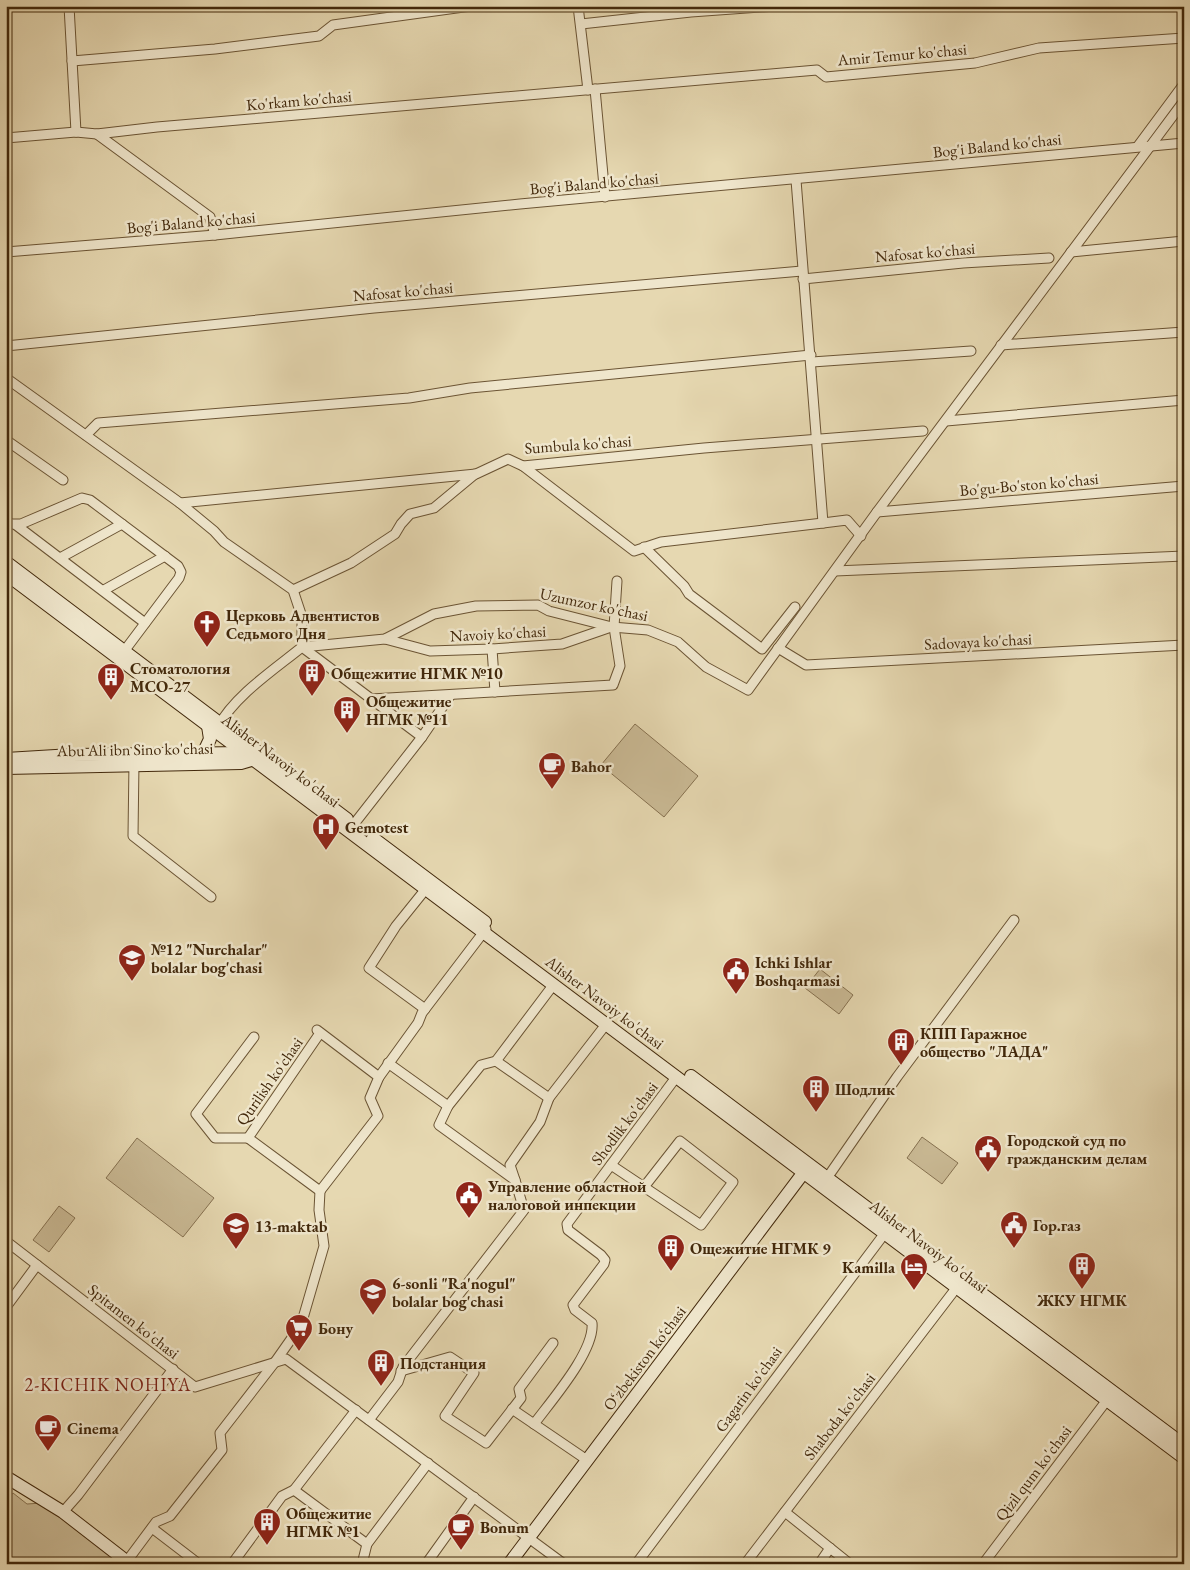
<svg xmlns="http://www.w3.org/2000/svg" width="1190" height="1570" font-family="'EB Garamond',serif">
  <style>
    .green { fill: #caba95; stroke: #867150 }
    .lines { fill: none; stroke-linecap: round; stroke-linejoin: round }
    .street-casing { stroke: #6b5434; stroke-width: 11 }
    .secondary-casing { stroke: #42280b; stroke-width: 14 }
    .street { stroke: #efe6cc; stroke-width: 9 }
    .secondary { stroke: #efe6cc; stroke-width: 12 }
    .labels { text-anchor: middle; stroke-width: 5; stroke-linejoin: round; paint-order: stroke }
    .street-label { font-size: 16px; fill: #42280b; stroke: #efe6cc }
    .poi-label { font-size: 16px; font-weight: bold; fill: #42280b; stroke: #efe6cc; text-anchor: start }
    .neighbourhood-label { font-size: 18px; letter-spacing: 1px; fill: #7a1f14; stroke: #efe6cc }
  </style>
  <rect width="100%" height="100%" fill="#e6d8b1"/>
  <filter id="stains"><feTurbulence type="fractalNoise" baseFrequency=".004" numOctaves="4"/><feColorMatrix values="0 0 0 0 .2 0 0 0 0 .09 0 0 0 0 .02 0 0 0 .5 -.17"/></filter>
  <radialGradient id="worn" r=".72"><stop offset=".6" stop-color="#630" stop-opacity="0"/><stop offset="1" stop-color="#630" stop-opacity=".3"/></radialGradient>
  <g class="green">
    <path d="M 635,724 L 698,776 L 664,817 L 601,765 Z"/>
    <path d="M 820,969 L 853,995 L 839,1014 L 805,988 Z"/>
    <path d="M 922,1137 L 958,1163 L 942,1184 L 907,1158 Z"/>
    <path d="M 137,1138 L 214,1198 L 183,1237 L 106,1178 Z"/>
    <path d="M 59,1206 L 75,1218 L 49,1252 L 33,1240 Z"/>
    <path d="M 13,1493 L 27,1504 L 42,1503 L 122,1564 L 16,1564 L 6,1556 L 6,1502 Z"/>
  </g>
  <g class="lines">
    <defs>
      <g id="street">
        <path d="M 69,6 L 76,132"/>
        <path d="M 578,6 L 588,90"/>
        <path d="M 581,24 L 691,12 L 775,6"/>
        <path d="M 72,61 L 215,49 L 319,36 L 333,25 L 471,6"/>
        <path d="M 595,89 L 605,197"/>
        <path d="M 97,134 L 210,217 L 215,235"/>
        <path d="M 6,138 L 76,132 L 97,134 L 157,127 L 817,70 L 826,77 L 975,63 L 1039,48 L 1184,38"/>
        <path d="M 1138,146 L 1184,84"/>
        <path d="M 796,180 L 823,523 L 847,520 L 861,536"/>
        <path d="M 6,252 L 215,235 L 520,204 L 1184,143"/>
        <path d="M 1071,252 L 1184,241"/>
        <path d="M 803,279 L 963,263 L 1049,258"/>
        <path d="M 1001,345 L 1184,332"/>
        <path d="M 6,346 L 374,308 L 802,271"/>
        <path d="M 812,362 L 971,351"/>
        <path d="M 6,378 L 180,503 L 214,531 L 224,542 L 293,590 L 302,617 L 302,647 C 275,669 234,696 218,727"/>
        <path d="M 946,421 L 1184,400"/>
        <path d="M 86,435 L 98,423 L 409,398 L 470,388 L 811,355"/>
        <path d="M 6,440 L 63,480"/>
        <path d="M 523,466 L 634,551 L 661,542 L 823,523"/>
        <path d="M 180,503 L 476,474 L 508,459 L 523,466 L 704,448 L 923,431"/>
        <path d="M 877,512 L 1184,486"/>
        <path d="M 6,520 L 11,524 L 21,524 L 82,498 L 90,500 L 178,566 L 181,572 L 179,578 L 122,654"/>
        <path d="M 16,525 L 145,623"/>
        <path d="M 644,547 L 684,586 L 689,594 L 762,649 L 795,607"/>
        <path d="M 60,558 L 122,524"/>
        <path d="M 835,571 L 1184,556"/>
        <path d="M 104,590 L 165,556"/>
        <path d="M 293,590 L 351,563 L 395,534 L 401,524 L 410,514 L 434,508 L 475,474"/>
        <path d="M 385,639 L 430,651 L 492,649 L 562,644 L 611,627"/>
        <path d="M 302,647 L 385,639 L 434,614 L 476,606 L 538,605 L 549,611 L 612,627 L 648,630 L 678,642 L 706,667 L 748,690 L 877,512 L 1184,101"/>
        <path d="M 302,647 L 422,737"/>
        <path d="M 778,648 L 806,665 L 1184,645"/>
        <path d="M 492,649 L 495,692"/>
        <path d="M 371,699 L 613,685 L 620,666 L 614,627 L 617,581"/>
        <path d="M 134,762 L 133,836 L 211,897"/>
        <path d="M 354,824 L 422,737 L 450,696"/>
        <path d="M 425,1009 L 369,968 L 396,926 L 429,885"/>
        <path d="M 317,1030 L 379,1077"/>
        <path d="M 496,1061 L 549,1098"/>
        <path d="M 388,1063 L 448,1106"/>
        <path d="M 248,1138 L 215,1138 L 196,1114 L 254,1037"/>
        <path d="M 248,1138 L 320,1033"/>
        <path d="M 248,1138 L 320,1191"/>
        <path d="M 611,1165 L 701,1225 L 733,1182 L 680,1141 L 644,1187"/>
        <path d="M 515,1180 L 510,1165 L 540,1122 L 549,1098 L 607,1023"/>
        <path d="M 825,1181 L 897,1077 L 1014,920"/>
        <path d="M 320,1191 L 378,1116 L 370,1098 L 379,1077 L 418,1023 L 422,1013 L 486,929"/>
        <path d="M 6,1241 L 195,1387 L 286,1359 L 564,1564"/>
        <path d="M 6,1307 L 37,1265"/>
        <path d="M 401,1371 L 450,1357 L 474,1373 L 445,1416 L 486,1443 L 521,1398 L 519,1389 L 553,1343"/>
        <path d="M 512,1409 L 587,1460"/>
        <path d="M 369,1420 L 398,1382 L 403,1367 L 524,1210 L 515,1180 L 439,1125 L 448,1106 L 481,1065 L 496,1061 L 554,984"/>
        <path d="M 534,1424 C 551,1401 595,1351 592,1323 L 575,1310 L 573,1305 L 604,1264 L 605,1260 L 601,1255 L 568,1230 L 567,1224 L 677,1076"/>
        <path d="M 294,1490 L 367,1544"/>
        <path d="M 63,1512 L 78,1495 L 173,1369"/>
        <path d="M 785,1512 L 850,1564"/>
        <path d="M 152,1528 L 199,1564"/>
        <path d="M 127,1561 L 156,1522 L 170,1516 L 222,1450 L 220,1433 L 275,1362 L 301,1325 L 324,1246 L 319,1210 L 320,1191"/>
        <path d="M 232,1564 L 282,1496 L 294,1490 L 356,1410"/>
        <path d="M 362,1564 L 367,1544 L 428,1463"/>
        <path d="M 426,1564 L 474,1497"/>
        <path d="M 636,1564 L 885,1233"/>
        <path d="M 745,1564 L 957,1287"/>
        <path d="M 819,1564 L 830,1548"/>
        <path d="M 983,1564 L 1107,1400"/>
      </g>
      <g id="secondary">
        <path d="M 6,562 L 347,819"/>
        <path d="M 6,574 L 1184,1458"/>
        <path d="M 203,754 L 210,739 L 208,726"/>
        <path d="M 6,759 L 72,755 L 245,753"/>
        <path d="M 6,768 L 241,763 L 258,758"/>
        <path d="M 373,838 L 485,922"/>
        <path d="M 691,1076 L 1184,1445"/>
        <path d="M 6,1477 L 63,1512 L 130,1564"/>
        <path d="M 509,1564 L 804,1172"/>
      </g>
    </defs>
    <use href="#street" class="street-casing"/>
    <use href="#secondary" class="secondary-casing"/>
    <use href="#street" class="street"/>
    <use href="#secondary" class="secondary"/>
  </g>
  <defs>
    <symbol id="church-pin" viewBox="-11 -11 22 30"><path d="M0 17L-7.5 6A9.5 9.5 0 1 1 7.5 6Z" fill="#8f2418" stroke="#efe6cc"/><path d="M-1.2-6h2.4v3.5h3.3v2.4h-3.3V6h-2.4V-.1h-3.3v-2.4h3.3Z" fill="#fff"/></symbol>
    <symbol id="building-pin" viewBox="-11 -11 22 30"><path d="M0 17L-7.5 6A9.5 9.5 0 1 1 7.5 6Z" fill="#8f2418" stroke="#efe6cc"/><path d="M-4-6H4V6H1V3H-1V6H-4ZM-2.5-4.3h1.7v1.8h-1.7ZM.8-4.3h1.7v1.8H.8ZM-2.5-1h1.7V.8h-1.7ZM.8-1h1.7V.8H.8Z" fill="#fff"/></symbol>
    <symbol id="cafe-pin" viewBox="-11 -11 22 30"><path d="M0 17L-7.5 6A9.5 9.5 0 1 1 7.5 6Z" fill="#8f2418" stroke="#efe6cc"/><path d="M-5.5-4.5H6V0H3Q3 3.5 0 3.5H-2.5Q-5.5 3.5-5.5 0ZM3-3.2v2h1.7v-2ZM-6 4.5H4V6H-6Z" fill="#fff"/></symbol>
    <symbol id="hospital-pin" viewBox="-11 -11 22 30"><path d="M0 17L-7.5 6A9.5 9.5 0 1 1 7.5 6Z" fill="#8f2418" stroke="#efe6cc"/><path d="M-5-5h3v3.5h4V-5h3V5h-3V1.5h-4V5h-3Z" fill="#fff"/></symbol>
    <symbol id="school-pin" viewBox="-11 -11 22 30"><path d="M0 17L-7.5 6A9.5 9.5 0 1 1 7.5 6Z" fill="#8f2418" stroke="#efe6cc"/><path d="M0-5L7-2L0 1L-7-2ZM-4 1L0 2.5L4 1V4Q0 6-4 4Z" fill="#fff"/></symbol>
    <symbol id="civic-pin" viewBox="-11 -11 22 30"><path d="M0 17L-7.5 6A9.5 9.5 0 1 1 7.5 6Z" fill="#8f2418" stroke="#efe6cc"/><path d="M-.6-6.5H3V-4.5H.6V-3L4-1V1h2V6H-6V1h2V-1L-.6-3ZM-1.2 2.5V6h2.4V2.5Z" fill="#fff"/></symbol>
    <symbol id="hotel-pin" viewBox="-11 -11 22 30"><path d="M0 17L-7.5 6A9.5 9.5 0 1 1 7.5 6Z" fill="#8f2418" stroke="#efe6cc"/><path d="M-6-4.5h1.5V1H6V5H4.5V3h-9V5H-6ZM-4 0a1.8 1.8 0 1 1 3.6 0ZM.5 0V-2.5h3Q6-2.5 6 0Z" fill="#fff"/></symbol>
    <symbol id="supermarket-pin" viewBox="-11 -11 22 30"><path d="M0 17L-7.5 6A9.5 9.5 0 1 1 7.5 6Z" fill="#8f2418" stroke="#efe6cc"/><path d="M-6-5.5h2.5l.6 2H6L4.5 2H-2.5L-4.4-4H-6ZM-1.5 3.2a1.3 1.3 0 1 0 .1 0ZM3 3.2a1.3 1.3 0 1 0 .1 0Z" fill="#fff"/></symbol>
  </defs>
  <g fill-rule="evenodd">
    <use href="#church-pin" x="191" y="608" width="32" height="43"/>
    <use href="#building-pin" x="296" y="657" width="32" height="43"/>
    <use href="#building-pin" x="95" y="661" width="32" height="43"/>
    <use href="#building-pin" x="331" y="694" width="32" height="43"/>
    <use href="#cafe-pin" x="536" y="750" width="32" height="43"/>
    <use href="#hospital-pin" x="310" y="811" width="32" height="43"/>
    <use href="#school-pin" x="116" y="942" width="32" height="43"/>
    <use href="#civic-pin" x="720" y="955" width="32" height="43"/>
    <use href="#building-pin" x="885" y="1026" width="32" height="43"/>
    <use href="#building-pin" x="800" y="1073" width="32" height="43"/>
    <use href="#civic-pin" x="972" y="1133" width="32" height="43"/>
    <use href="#civic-pin" x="453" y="1179" width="32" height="43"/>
    <use href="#civic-pin" x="998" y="1209" width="32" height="43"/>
    <use href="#school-pin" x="220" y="1210" width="32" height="43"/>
    <use href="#building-pin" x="655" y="1232" width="32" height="43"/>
    <use href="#building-pin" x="1066" y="1250" width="32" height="43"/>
    <use href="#hotel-pin" x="898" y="1251" width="32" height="43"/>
    <use href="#school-pin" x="357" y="1276" width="32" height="43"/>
    <use href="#supermarket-pin" x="283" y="1312" width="32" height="43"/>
    <use href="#building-pin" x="365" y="1347" width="32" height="43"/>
    <use href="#cafe-pin" x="32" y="1412" width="32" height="43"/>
    <use href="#building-pin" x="251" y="1506" width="32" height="43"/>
    <use href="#cafe-pin" x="445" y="1511" width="32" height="43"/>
  </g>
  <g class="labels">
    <g class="street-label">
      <text transform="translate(902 54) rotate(-5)" y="6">Amir Temur ko'chasi</text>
      <text transform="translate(299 100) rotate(-5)" y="6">Ko'rkam ko'chasi</text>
      <text transform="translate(997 145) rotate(-6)" y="6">Bog'i Baland ko'chasi</text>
      <text transform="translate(594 183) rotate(-5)" y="6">Bog'i Baland ko'chasi</text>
      <text transform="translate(191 222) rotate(-5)" y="6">Bog'i Baland ko'chasi</text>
      <text transform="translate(925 252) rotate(-5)" y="6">Nafosat ko'chasi</text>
      <text transform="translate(403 291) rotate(-5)" y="6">Nafosat ko'chasi</text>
      <text transform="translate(578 444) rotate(-4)" y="6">Sumbula ko'chasi</text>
      <text transform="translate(1029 484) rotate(-5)" y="6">Bo'gu-Bo'ston ko'chasi</text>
      <text transform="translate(594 604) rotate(12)" y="6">Uzumzor ko'chasi</text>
      <text transform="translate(498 633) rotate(-3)" y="6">Navoiy ko'chasi</text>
      <text transform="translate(978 641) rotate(-3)" y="6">Sadovaya ko'chasi</text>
      <text transform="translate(135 749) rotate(-1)" y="6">Abu Ali ibn Sino ko'chasi</text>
      <text transform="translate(281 760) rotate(37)" y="6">Alisher Navoiy ko'chasi</text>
      <text transform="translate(605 1002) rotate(37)" y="6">Alisher Navoiy ko'chasi</text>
      <text transform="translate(269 1081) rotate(-55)" y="6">Qurilish ko'chasi</text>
      <text transform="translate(624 1123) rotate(-53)" y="6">Shodlik ko'chasi</text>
      <text transform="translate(929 1246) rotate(37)" y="6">Alisher Navoiy ko'chasi</text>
      <text transform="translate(134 1321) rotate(38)" y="6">Spitamen ko'chasi</text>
      <text transform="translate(644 1358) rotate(-53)" y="6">O‘zbekiston ko‘chasi</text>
      <text transform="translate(748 1389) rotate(-54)" y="6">Gagarin ko'chasi</text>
      <text transform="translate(839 1416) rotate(-52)" y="6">Shaboda ko'chasi</text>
      <text transform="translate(1033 1473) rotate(-53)" y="6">Qizil qum ko'chasi</text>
    </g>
    <g class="poi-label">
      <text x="226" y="621">Церковь Адвентистов<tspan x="226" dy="18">Седьмого Дня</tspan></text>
      <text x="130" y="674">Стоматология<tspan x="130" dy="18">МСО-27</tspan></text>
      <text x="331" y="679">Общежитие НГМК №10</text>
      <text x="366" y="707">Общежитие<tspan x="366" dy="18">НГМК №11</tspan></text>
      <text x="571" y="772">Bahor</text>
      <text x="345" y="833">Gemotest</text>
      <text x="151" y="955">№12 "Nurchalar"<tspan x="151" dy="18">bolalar bog'chasi</tspan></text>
      <text x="755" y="968">Ichki Ishlar<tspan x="755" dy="18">Boshqarmasi</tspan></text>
      <text x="920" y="1039">КПП Гаражное<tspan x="920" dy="18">общество "ЛАДА"</tspan></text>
      <text x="835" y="1095">Шодлик</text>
      <text x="1007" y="1146">Городской суд по<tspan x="1007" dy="18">гражданским делам</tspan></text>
      <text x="488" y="1192">Управление областной<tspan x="488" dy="18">налоговой инпекции</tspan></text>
      <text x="1033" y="1231">Гор.газ</text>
      <text x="255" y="1232">13-maktab</text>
      <text x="690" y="1254">Ощежитие НГМК 9</text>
      <text x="895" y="1273" text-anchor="end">Kamilla</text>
      <text x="392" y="1289">6-sonli "Ra'nogul"<tspan x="392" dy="18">bolalar bog'chasi</tspan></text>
      <text x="1082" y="1306" text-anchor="middle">ЖКУ НГМК</text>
      <text x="318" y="1334">Бону</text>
      <text x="400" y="1369">Подстанция</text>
      <text x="67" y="1434">Cinema</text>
      <text x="286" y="1519">Общежитие<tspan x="286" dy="18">НГМК №1</tspan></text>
      <text x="480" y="1533">Bonum</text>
    </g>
    <g class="neighbourhood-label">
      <text x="108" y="1391">2-KICHIK NOHIYA</text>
    </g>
  </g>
  <rect width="1190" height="1570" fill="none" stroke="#e6d8b1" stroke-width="25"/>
  <rect x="8" y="8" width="1175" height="1555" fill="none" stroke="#42280b" stroke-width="2.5"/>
  <rect x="12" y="12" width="1165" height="1545" fill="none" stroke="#42280b"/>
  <rect width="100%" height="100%" filter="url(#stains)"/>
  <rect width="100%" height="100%" fill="url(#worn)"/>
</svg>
